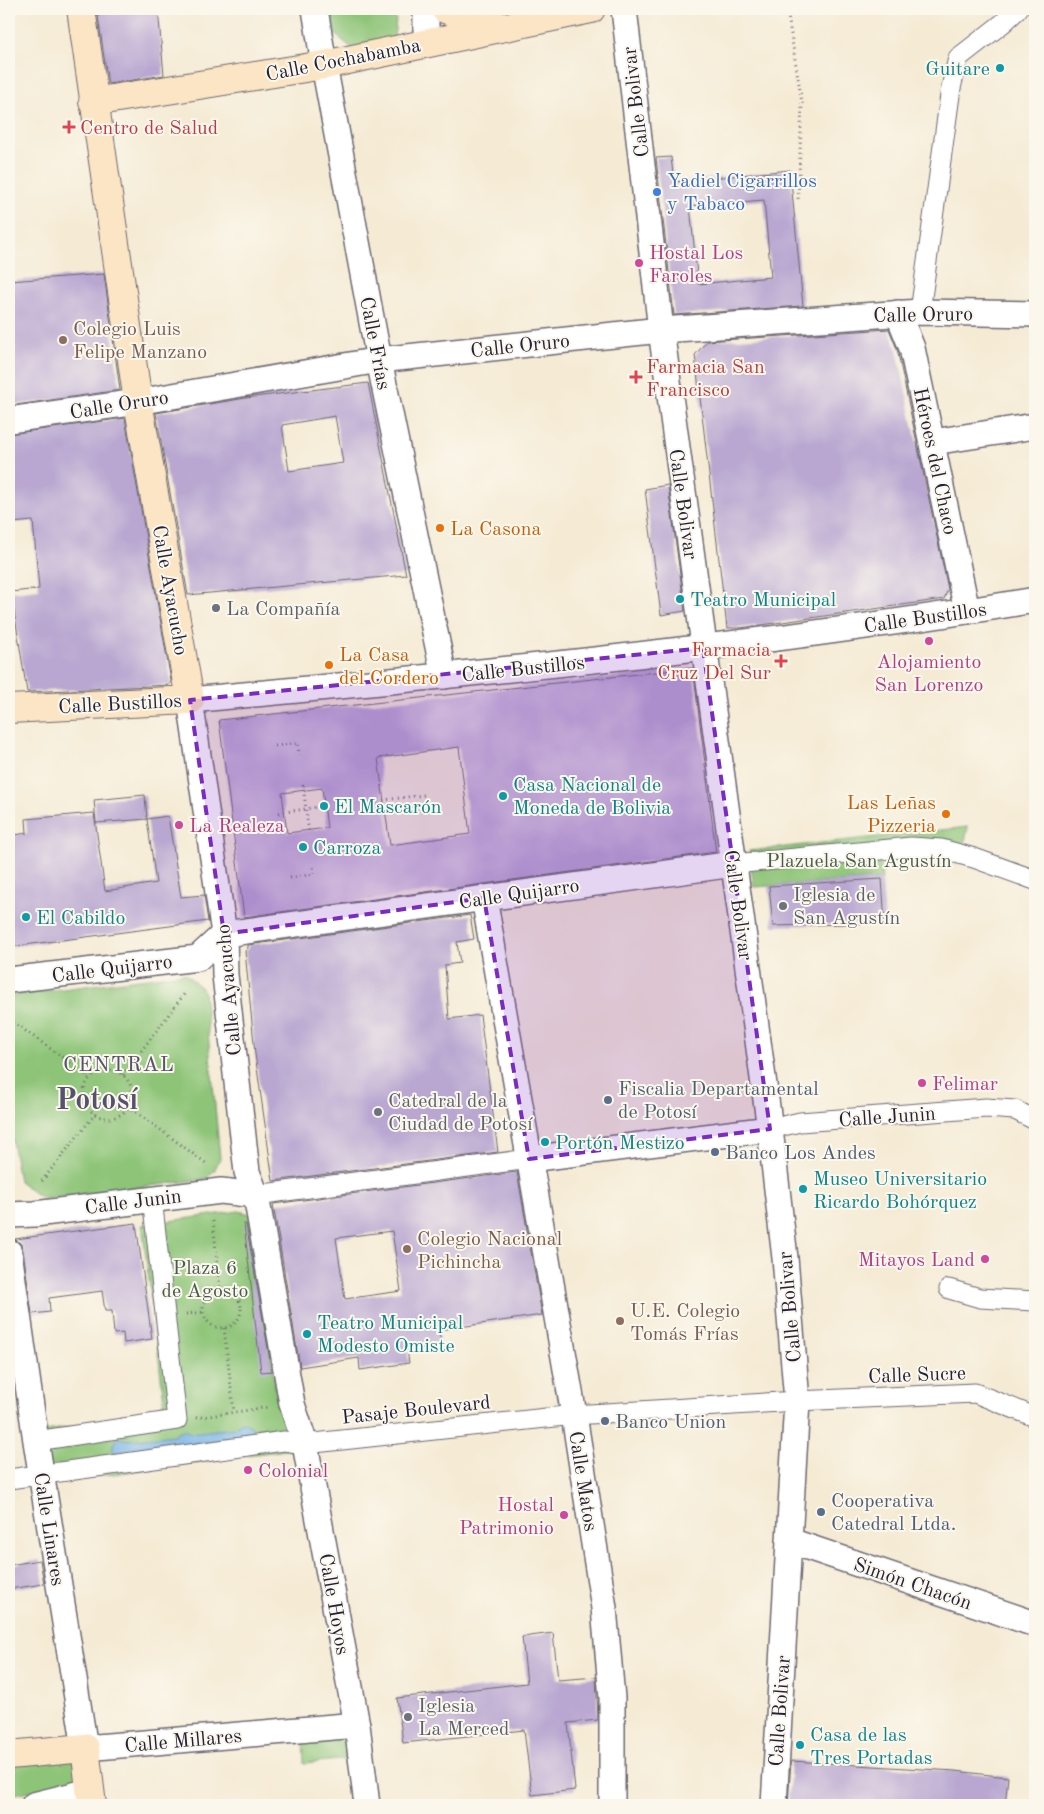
<svg xmlns="http://www.w3.org/2000/svg" width="1044" height="1814" font-family="'Old Standard TT',serif">
  <style>
    .green { fill: #8dc477; stroke: #587359 }
    .water { fill: #74b3e8; stroke: #4b6a92 }
    .building { fill: #b9a7d1; fill-rule: evenodd }
    .lines { fill: none; stroke-linecap: round; stroke-linejoin: round }
    .pedestrian-casing { stroke: #6c6871; stroke-width: 21 }
    .minor-casing { stroke: #6c6871; stroke-width: 28 }
    .secondary-casing { stroke: #6c6871; stroke-width: 30 }
    .path { stroke: #6c6871; stroke-width: 3; stroke-dasharray: 1 4; stroke-linecap: butt }
    .pedestrian { stroke: #fff; stroke-width: 19 }
    .minor { stroke: #fff; stroke-width: 25 }
    .secondary { stroke: #fce5c4; stroke-width: 28 }
    .marked { fill: #7b2cbf; fill-opacity: 0.2; stroke: #7b2cbf; stroke-width: 4; stroke-dasharray: 10 6; stroke-linejoin: round }
    .culture-dot { fill: #0f9aa8; stroke: #fbf7ec; stroke-width: 2 }
    .health-dot { fill: #e0444e; stroke: #fbf7ec; stroke-width: 2 }
    .shop-dot { fill: #3f7fe0; stroke: #fbf7ec; stroke-width: 2 }
    .hotel-dot { fill: #d1479c; stroke: #fbf7ec; stroke-width: 2 }
    .education-dot { fill: #8d6e63; stroke: #fbf7ec; stroke-width: 2 }
    .food-dot { fill: #e8710a; stroke: #fbf7ec; stroke-width: 2 }
    .worship-dot { fill: #6b7280; stroke: #fbf7ec; stroke-width: 2 }
    .service-dot { fill: #5c6f8a; stroke: #fbf7ec; stroke-width: 2 }
    .labels { text-anchor: middle; stroke-width: 4; stroke-linejoin: round; paint-order: stroke }
    .street-label { font-size: 20px; fill: #22223b; stroke: #fbf7ec }
    .culture-label { font-size: 20px; fill: #0d838f; stroke: #fbf7ec; text-anchor: start }
    .health-label { font-size: 20px; fill: #be3a42; stroke: #fbf7ec; text-anchor: start }
    .shop-label { font-size: 20px; fill: #366cbe; stroke: #fbf7ec; text-anchor: start }
    .hotel-label { font-size: 20px; fill: #b23c85; stroke: #fbf7ec; text-anchor: start }
    .education-label { font-size: 20px; fill: #785e54; stroke: #fbf7ec; text-anchor: start }
    .food-label { font-size: 20px; fill: #c56008; stroke: #fbf7ec; text-anchor: start }
    .worship-label { font-size: 20px; fill: #5b616d; stroke: #fbf7ec; text-anchor: start }
    .park-label { font-size: 20px; fill: #475b50; stroke: #fbf7ec }
    .service-label { font-size: 20px; fill: #4e5e75; stroke: #fbf7ec; text-anchor: start }
    .neighbourhood-label { font-size: 21px; letter-spacing: 1px; fill: #575170; stroke: #fbf7ec }
    .town-label { font-size: 30px; font-weight: bold; fill: #575170; stroke: #fbf7ec }
  </style>
  <rect width="100%" height="100%" fill="#fbf7ec"/>
  <filter id="ink" filterUnits="userSpaceOnUse"><feTurbulence type="fractalNoise" baseFrequency=".02" numOctaves="2"/><feDisplacementMap in="SourceGraphic" scale="10" xChannelSelector="R" yChannelSelector="G"/><feConvolveMatrix kernelMatrix="1 2 1 2 8 2 1 2 1" color-interpolation-filters="sRGB"/></filter>
  <filter id="wash" filterUnits="userSpaceOnUse"><feTurbulence type="fractalNoise" baseFrequency=".0096" numOctaves="4" result="noise"/><feDisplacementMap in="SourceGraphic" scale="20" xChannelSelector="R" yChannelSelector="G"/><feGaussianBlur stdDeviation="1.12" result="paint"/><feColorMatrix in="noise" values="0 0 0 0 0 0 0 0 0 0 0 0 0 0 0 0 0 1.4 0 .05"/><feComposite in="paint" operator="in"/></filter>
  <g filter="url(#wash)">
    <rect width="100%" height="100%" fill="#f5ebd5"/>
    <g class="green">
      <path d="M 331,9 L 391,9 L 396,19 L 394,38 L 354,50 L 335,34 Z"/>
      <path d="M 968,827 L 961,859 L 911,855 L 880,858 L 882,879 L 754,887 L 749,851 Z"/>
      <path d="M 185,973 L 204,991 L 220,1158 L 214,1171 L 206,1179 L 43,1199 L 19,1181 L 9,1123 L 9,996 Z"/>
      <path d="M 239,1211 L 254,1215 L 278,1409 L 290,1418 L 293,1449 L 48,1483 L 39,1432 L 155,1414 L 164,1401 L 142,1225 Z"/>
      <path d="M 343,1731 L 354,1759 L 304,1763 L 303,1735 Z"/>
      <path d="M 79,1756 L 82,1781 L 9,1795 L 9,1762 Z"/>
    </g>
    <path class="water" d="M 243,1422 L 252,1427 L 253,1436 L 131,1452 L 129,1455 L 118,1456 L 112,1449 L 114,1442 L 119,1438 L 129,1440 L 175,1435 L 177,1432 L 184,1430 L 190,1433 L 235,1428 L 240,1423 Z"/>
    <g id="blocks">
      <g class="building">
        <path d="M 97,9 L 158,9 L 164,75 L 108,84 Z"/>
        <path d="M 671,157 L 674,182 L 790,170 L 803,306 L 674,315 L 656,158 ZM 764,200 L 771,277 L 698,284 L 690,206 Z"/>
        <path d="M 104,274 L 120,390 L 9,406 L 9,281 Z"/>
        <path d="M 889,329 L 897,349 L 948,589 L 944,599 L 740,628 L 727,628 L 695,355 L 707,341 Z"/>
        <path d="M 368,383 L 406,575 L 188,595 L 156,413 L 246,398 ZM 335,416 L 343,463 L 289,471 L 282,425 Z"/>
        <path d="M 125,418 L 171,681 L 169,685 L 27,692 L 11,592 L 39,589 L 33,521 L 12,523 L 9,509 L 9,434 Z"/>
        <path d="M 668,485 L 685,611 L 661,615 L 645,489 Z"/>
        <path d="M 693,668 L 716,852 L 244,917 L 219,720 ZM 459,747 L 470,834 L 390,845 L 378,758 ZM 322,788 L 327,828 L 287,833 L 282,793 Z"/>
        <path d="M 145,795 L 147,819 L 96,823 L 94,800 Z"/>
        <path d="M 94,813 L 105,891 L 156,883 L 147,819 L 168,816 L 181,897 L 204,895 L 208,921 L 9,947 L 9,836 L 27,833 L 26,819 Z"/>
        <path d="M 882,879 L 885,923 L 773,926 L 769,886 Z"/>
        <path d="M 470,915 L 474,939 L 457,942 L 460,963 L 445,965 L 449,1019 L 480,1015 L 498,1152 L 273,1181 L 255,1054 L 245,951 L 248,948 L 248,945 Z"/>
        <path d="M 517,1172 L 542,1315 L 439,1330 L 441,1345 L 407,1350 L 409,1363 L 360,1370 L 359,1358 L 300,1367 L 273,1204 ZM 392,1231 L 401,1291 L 345,1299 L 336,1238 Z"/>
        <path d="M 136,1223 L 152,1339 L 124,1343 L 123,1333 L 114,1334 L 112,1311 L 105,1311 L 102,1291 L 49,1298 L 50,1312 L 32,1314 L 23,1250 L 21,1244 L 15,1239 Z"/>
        <path d="M 244,1224 L 246,1224 L 272,1371 L 261,1372 Z"/>
        <path d="M 40,1560 L 44,1584 L 9,1589 L 9,1565 Z"/>
        <path d="M 553,1633 L 558,1680 L 596,1677 L 598,1720 L 568,1723 L 575,1790 L 532,1795 L 524,1730 L 403,1743 L 397,1698 L 527,1683 L 522,1637 Z"/>
        <path d="M 791,1761 L 955,1771 L 1008,1777 L 1005,1805 L 788,1805 Z"/>
      </g>
    </g>
  </g>
  <g filter="url(#ink)">
    <use href="#blocks" fill-opacity="0" stroke="#6c6871" stroke-width="1"/>
    <g class="lines">
      <defs>
        <g id="pedestrian">
          <path d="M 920,312 L 951,88 L 958,58 L 1003,23 L 1018,9"/>
          <path d="M 734,864 L 911,847 L 941,849 L 974,858 L 1035,880"/>
          <path d="M 770,1129 L 800,1122 L 986,1108 L 1015,1110 L 1035,1120"/>
          <path d="M 256,1195 L 529,1159"/>
          <path d="M 949,1289 L 980,1298 L 1035,1301"/>
          <path d="M 36,1441 L 177,1420 L 152,1198"/>
          <path d="M 9,1479 L 284,1441 L 305,1444 L 574,1415 L 797,1401 L 975,1393 L 1035,1417"/>
        </g>
        <g id="minor">
          <path d="M 315,9 L 324,65 L 379,360 L 444,676"/>
          <path d="M 426,9 L 426,43"/>
          <path d="M 624,9 L 661,330 L 770,1129 L 785,1258 L 797,1401 L 774,1805"/>
          <path d="M 898,313 L 912,348 L 967,611"/>
          <path d="M 9,420 L 138,402 L 379,360 L 661,330 L 920,312 L 1035,314"/>
          <path d="M 933,442 L 1035,426"/>
          <path d="M 484,898 L 574,1415 L 604,1608 L 612,1698 L 612,1805"/>
          <path d="M 9,980 L 198,958 L 224,934 L 734,864"/>
          <path d="M 529,1159 L 770,1129"/>
          <path d="M 9,1215 L 35,1214 L 221,1191 L 256,1195"/>
          <path d="M 9,1252 L 36,1441 L 85,1748 L 357,1725"/>
          <path d="M 790,1541 L 1035,1624"/>
          <path d="M 34,1805 L 90,1791"/>
          <path d="M 367,1805 L 357,1725 L 305,1444 L 292,1404 L 256,1195 L 247,1172 L 225,975 L 224,934 L 190,700 C 472,674 755,647 1035,600"/>
        </g>
        <g id="secondary">
          <path d="M 445,9 L 459,14 L 490,9"/>
          <path d="M 93,102 L 324,65 L 591,9"/>
          <path d="M 9,709 L 190,700 L 138,402 L 81,9"/>
          <path d="M 9,1755 L 85,1748 L 92,1805"/>
        </g>
      </defs>
      <use href="#pedestrian" class="pedestrian-casing"/>
      <use href="#minor" class="minor-casing"/>
      <use href="#secondary" class="secondary-casing"/>
      <g class="path">
        <path d="M 787,9 L 802,103 L 798,201"/>
        <path d="M 275,746 L 298,743 L 299,755"/>
        <path d="M 303,785 L 309,834"/>
        <path d="M 383,800 L 424,795"/>
        <path d="M 279,813 L 324,806"/>
        <path d="M 290,878 L 314,874 L 313,865"/>
        <path d="M 9,1019 L 90,1077"/>
        <circle cx="108" cy="1094" r="24"/>
        <path d="M 123,1075 L 185,993"/>
        <path d="M 128,1106 L 207,1164"/>
        <path d="M 42,1181 L 95,1114"/>
        <path d="M 213,1221 L 220,1290"/>
        <circle cx="222" cy="1309" r="19"/>
        <path d="M 186,1314 L 203,1312"/>
        <path d="M 224,1328 L 234,1412"/>
        <path d="M 196,1418 L 269,1407"/>
      </g>
      <use href="#pedestrian" class="pedestrian"/>
      <use href="#minor" class="minor"/>
      <use href="#secondary" class="secondary"/>
    </g>
  </g>
  <path class="marked" d="M 703,648 L 770,1129 L 529,1159 L 484,898 L 224,934 L 190,700 Z"/>
  <g class="culture-dot">
    <circle cx="1000" cy="68" r="5"/>
    <circle cx="680" cy="599" r="5"/>
    <circle cx="503" cy="796" r="5"/>
    <circle cx="324" cy="806" r="5"/>
    <circle cx="303" cy="847" r="5"/>
    <circle cx="26" cy="917" r="5"/>
    <circle cx="545" cy="1142" r="5"/>
    <circle cx="803" cy="1189" r="5"/>
    <circle cx="307" cy="1334" r="5"/>
    <circle cx="800" cy="1745" r="5"/>
  </g>
  <g class="health-dot">
    <path d="M66.5 119.5h5v5h5v5h-5v5h-5v-5h-5v-5h5z"/>
    <path d="M633.5 369.5h5v5h5v5h-5v5h-5v-5h-5v-5h5z"/>
    <path d="M778.5 653.5h5v5h5v5h-5v5h-5v-5h-5v-5h5z"/>
  </g>
  <circle class="shop-dot" cx="657" cy="192" r="5"/>
  <g class="hotel-dot">
    <circle cx="639" cy="263" r="5"/>
    <circle cx="929" cy="641" r="5"/>
    <circle cx="179" cy="825" r="5"/>
    <circle cx="922" cy="1083" r="5"/>
    <circle cx="985" cy="1259" r="5"/>
    <circle cx="248" cy="1470" r="5"/>
    <circle cx="564" cy="1515" r="5"/>
  </g>
  <g class="education-dot">
    <circle cx="63" cy="340" r="5"/>
    <circle cx="407" cy="1249" r="5"/>
    <circle cx="620" cy="1321" r="5"/>
  </g>
  <g class="food-dot">
    <circle cx="440" cy="528" r="5"/>
    <circle cx="329" cy="665" r="5"/>
    <circle cx="946" cy="814" r="5"/>
  </g>
  <g class="worship-dot">
    <circle cx="216" cy="608" r="5"/>
    <circle cx="783" cy="906" r="5"/>
    <circle cx="378" cy="1112" r="5"/>
    <circle cx="408" cy="1717" r="5"/>
  </g>
  <g class="service-dot">
    <circle cx="608" cy="1100" r="5"/>
    <circle cx="715" cy="1152" r="5"/>
    <circle cx="605" cy="1421" r="5"/>
    <circle cx="821" cy="1512" r="5"/>
  </g>
  <g class="labels">
    <g class="street-label">
      <text transform="translate(343 59) rotate(-11)" y="7">Calle Cochabamba</text>
      <text transform="translate(635 102) rotate(-97)" y="7">Calle Bolivar</text>
      <text transform="translate(923 314) rotate(-1)" y="7">Calle Oruro</text>
      <text transform="translate(376 343) rotate(79)" y="7">Calle Frías</text>
      <text transform="translate(520 345) rotate(-6)" y="7">Calle Oruro</text>
      <text transform="translate(119 404) rotate(-9)" y="7">Calle Oruro</text>
      <text transform="translate(936 461) rotate(78)" y="7">Héroes del Chaco</text>
      <text transform="translate(684 504) rotate(82)" y="7">Calle Bolivar</text>
      <text transform="translate(171 590) rotate(80)" y="7">Calle Ayacucho</text>
      <text transform="translate(925 617) rotate(-8)" y="7">Calle Bustillos</text>
      <text transform="translate(523 668) rotate(-6)" y="7">Calle Bustillos</text>
      <text transform="translate(120 703) rotate(-3)" y="7">Calle Bustillos</text>
      <text transform="translate(519 893) rotate(-8)" y="7">Calle Quijarro</text>
      <text transform="translate(739 905) rotate(82)" y="7">Calle Bolivar</text>
      <text transform="translate(112 968) rotate(-7)" y="7">Calle Quijarro</text>
      <text transform="translate(228 990) rotate(-95)" y="7">Calle Ayacucho</text>
      <text transform="translate(887 1116) rotate(-4)" y="7">Calle Junin</text>
      <text transform="translate(133 1201) rotate(-7)" y="7">Calle Junin</text>
      <text transform="translate(789 1307) rotate(-95)" y="7">Calle Bolivar</text>
      <text transform="translate(917 1374) rotate(-2)" y="7">Calle Sucre</text>
      <text transform="translate(416 1409) rotate(-6)" y="7">Pasaje Boulevard</text>
      <text transform="translate(584 1481) rotate(81)" y="7">Calle Matos</text>
      <text transform="translate(50 1529) rotate(81)" y="7">Calle Linares</text>
      <text transform="translate(913 1583) rotate(19)" y="7">Simón Chacón</text>
      <text transform="translate(335 1604) rotate(80)" y="7">Calle Hoyos</text>
      <text transform="translate(779 1711) rotate(-86)" y="7">Calle Bolivar</text>
      <text transform="translate(183 1740) rotate(-5)" y="7">Calle Millares</text>
    </g>
    <g class="culture-label">
      <text x="990" y="75" text-anchor="end">Guitare</text>
      <text x="690" y="606">Teatro Municipal</text>
      <text x="513" y="791">Casa Nacional de<tspan x="513" dy="23">Moneda de Bolivia</tspan></text>
      <text x="334" y="813">El Mascarón</text>
      <text x="313" y="854">Carroza</text>
      <text x="36" y="924">El Cabildo</text>
      <text x="555" y="1149">Portón Mestizo</text>
      <text x="813" y="1185">Museo Universitario<tspan x="813" dy="23">Ricardo Bohórquez</tspan></text>
      <text x="317" y="1329">Teatro Municipal<tspan x="317" dy="23">Modesto Omiste</tspan></text>
      <text x="810" y="1741">Casa de las<tspan x="810" dy="23">Tres Portadas</tspan></text>
    </g>
    <g class="health-label">
      <text x="80" y="134">Centro de Salud</text>
      <text x="646" y="373">Farmacia San<tspan x="646" dy="23">Francisco</tspan></text>
      <text x="771" y="656" text-anchor="end">Farmacia<tspan x="771" dy="23">Cruz Del Sur</tspan></text>
    </g>
    <g class="shop-label">
      <text x="667" y="187">Yadiel Cigarrillos<tspan x="667" dy="23">y Tabaco</tspan></text>
    </g>
    <g class="hotel-label">
      <text x="649" y="259">Hostal Los<tspan x="649" dy="23">Faroles</tspan></text>
      <text x="929" y="668" text-anchor="middle">Alojamiento<tspan x="929" dy="23">San Lorenzo</tspan></text>
      <text x="189" y="832">La Realeza</text>
      <text x="932" y="1090">Felimar</text>
      <text x="975" y="1266" text-anchor="end">Mitayos Land</text>
      <text x="258" y="1477">Colonial</text>
      <text x="554" y="1511" text-anchor="end">Hostal<tspan x="554" dy="23">Patrimonio</tspan></text>
    </g>
    <g class="education-label">
      <text x="73" y="335">Colegio Luis<tspan x="73" dy="23">Felipe Manzano</tspan></text>
      <text x="417" y="1245">Colegio Nacional<tspan x="417" dy="23">Pichincha</tspan></text>
      <text x="630" y="1317">U.E. Colegio<tspan x="630" dy="23">Tomás Frías</tspan></text>
    </g>
    <g class="food-label">
      <text x="450" y="535">La Casona</text>
      <text x="339" y="661">La Casa<tspan x="339" dy="23">del Cordero</tspan></text>
      <text x="936" y="809" text-anchor="end">Las Leñas<tspan x="936" dy="23">Pizzeria</tspan></text>
    </g>
    <g class="worship-label">
      <text x="226" y="615">La Compañía</text>
      <text x="793" y="901">Iglesia de<tspan x="793" dy="23">San Agustín</tspan></text>
      <text x="388" y="1107">Catedral de la<tspan x="388" dy="23">Ciudad de Potosí</tspan></text>
      <text x="418" y="1712">Iglesia<tspan x="418" dy="23">La Merced</tspan></text>
    </g>
    <g class="park-label">
      <text x="859" y="867">Plazuela San Agustín</text>
      <text x="205" y="1274">Plaza 6<tspan x="205" dy="23">de Agosto</tspan></text>
    </g>
    <g class="service-label">
      <text x="618" y="1095">Fiscalia Departamental<tspan x="618" dy="23">de Potosí</tspan></text>
      <text x="725" y="1159">Banco Los Andes</text>
      <text x="615" y="1428">Banco Union</text>
      <text x="831" y="1507">Cooperativa<tspan x="831" dy="23">Catedral Ltda.</tspan></text>
    </g>
    <g class="neighbourhood-label">
      <text x="119" y="1071">CENTRAL</text>
    </g>
    <g class="town-label">
      <text x="97" y="1109">Potosí</text>
    </g>
  </g>
  <rect width="1044" height="1814" fill="none" stroke="#fbf7ec" stroke-width="30"/>
</svg>
